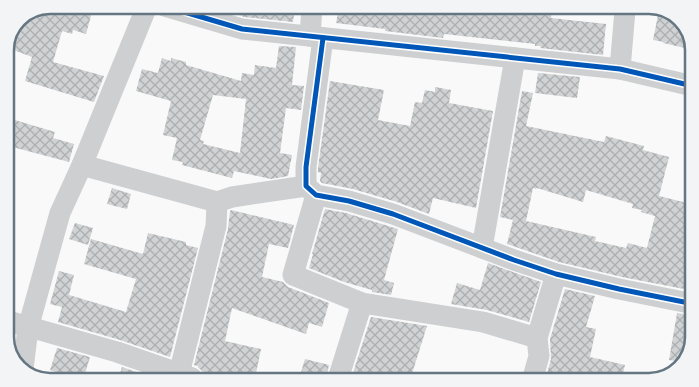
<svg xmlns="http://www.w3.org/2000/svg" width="699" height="387" font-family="'Asap Condensed',sans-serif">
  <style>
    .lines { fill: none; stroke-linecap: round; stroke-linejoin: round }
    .stream { stroke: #ced6d9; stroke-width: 6 }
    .building { fill: url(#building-cross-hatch); fill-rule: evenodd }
    .minor { stroke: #cecfd0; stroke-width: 21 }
    .cycleway-casing { stroke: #fff; stroke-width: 8 }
    .cycleway { stroke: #0057b8; stroke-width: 5 }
    .rim { fill: none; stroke: #657683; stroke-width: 2.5 }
  </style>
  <defs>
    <pattern id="building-cross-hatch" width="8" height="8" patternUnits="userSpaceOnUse" patternTransform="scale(1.25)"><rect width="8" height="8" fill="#d0d2d3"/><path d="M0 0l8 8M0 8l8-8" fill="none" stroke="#acafb1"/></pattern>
  </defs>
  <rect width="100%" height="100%" fill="#f9f9f9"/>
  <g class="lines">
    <path class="stream" d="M 5,55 L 10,36"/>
  </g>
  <g class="building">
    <path d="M 50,5 L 94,5 L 86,34 L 73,30 L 72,34 L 62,31 L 53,62 L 104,76 L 94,102 L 25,81 L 32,57 L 11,49 L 20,17 Z"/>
    <path d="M 238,7 L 295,7 L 293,22 L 244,17 L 237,14 Z"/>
    <path d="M 339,8 L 439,9 L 471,12 L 471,9 L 552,10 L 551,18 L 606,24 L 603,55 L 540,48 L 541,46 L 535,46 L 535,44 L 444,34 L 443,38 L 385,31 L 385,29 L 336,23 Z"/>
    <path d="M 666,11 L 671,11 L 694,47 L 694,50 L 663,43 L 664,42 L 653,40 L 658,15 L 665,17 Z"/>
    <path d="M 279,46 L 296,47 L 292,85 L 304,86 L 301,110 L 286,108 L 280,153 L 292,155 L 288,176 L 271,179 L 234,171 L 232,178 L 182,165 L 183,162 L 172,160 L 177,138 L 163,135 L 171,101 L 136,91 L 142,69 L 158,73 L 162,58 L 171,61 L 171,58 L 186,62 L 186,65 L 241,81 L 242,73 L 254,75 L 255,65 L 276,68 ZM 213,95 L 246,99 L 240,153 L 203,144 L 204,141 L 200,140 Z"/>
    <path d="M 538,73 L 580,77 L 577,98 L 535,93 Z"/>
    <path d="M 330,81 L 384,90 L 378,120 L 410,126 L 415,102 L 422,103 L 425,90 L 435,92 L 435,87 L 451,90 L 449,103 L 493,111 L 476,208 L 433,198 L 429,214 L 397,202 L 353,189 L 322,183 L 320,181 L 321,173 L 318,172 L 318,168 Z"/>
    <path d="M 522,91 L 533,93 L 526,126 L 604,142 L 606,136 L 644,146 L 643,150 L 669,157 L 659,196 L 691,204 L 689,290 L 622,277 L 559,262 L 507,244 L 513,220 L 500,217 ZM 533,188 L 536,189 L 537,188 L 583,202 L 586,190 L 633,204 L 632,208 L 642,210 L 641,212 L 655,216 L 647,248 L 628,243 L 626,248 L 595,241 L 596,237 L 526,221 Z"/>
    <path d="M 8,118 L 55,132 L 53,138 L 74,144 L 69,162 L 5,145 L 5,128 Z"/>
    <path d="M 112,188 L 131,194 L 127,209 L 107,204 Z"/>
    <path d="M 325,209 L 346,213 L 398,229 L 384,280 L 394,283 L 391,295 L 372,292 L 372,290 L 344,282 L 309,268 L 313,254 L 312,254 Z"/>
    <path d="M 231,210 L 294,225 L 288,248 L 269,244 L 262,277 L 283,282 L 288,287 L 329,303 L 322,327 L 309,323 L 306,334 L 232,308 L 225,341 L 261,349 L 255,378 L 229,378 L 203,372 L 198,367 L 198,366 L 194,365 L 228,229 L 230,211 Z"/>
    <path d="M 75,223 L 93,228 L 88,245 L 69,239 Z"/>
    <path d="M 148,233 L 186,242 L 186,245 L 198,248 L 170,357 L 120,340 L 58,322 L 62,307 L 50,304 L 59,271 L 74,275 L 69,295 L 126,312 L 136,279 L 84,264 L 91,239 L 143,254 Z"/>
    <path d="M 488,263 L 541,282 L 529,322 L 487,310 L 451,304 L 457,283 L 480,290 Z"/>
    <path d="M 565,289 L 595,296 L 586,327 L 596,329 L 590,357 L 625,365 L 621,382 L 545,381 L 551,359 L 550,339 Z"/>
    <path d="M 677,313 L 689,315 L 688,359 L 683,362 L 669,360 Z"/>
    <path d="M 371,317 L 427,326 L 410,380 L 351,379 Z"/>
    <path d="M 57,348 L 90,357 L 84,377 L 70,377 L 50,370 Z"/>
    <path d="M 305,359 L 329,365 L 326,379 L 299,379 Z"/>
    <path d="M 122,367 L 142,374 L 141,377 L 119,377 Z"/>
  </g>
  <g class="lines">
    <g class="minor">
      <path d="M 164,6 L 242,29 L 620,69 L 693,86"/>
      <path d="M 310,36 L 312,7"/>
      <path d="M 323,38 L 306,167 L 306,186 L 316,195 L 349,201 L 393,214 L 514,260 L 556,274 L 619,289 L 689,303"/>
      <path d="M 620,69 L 625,10"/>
      <path d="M 82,165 L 217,202 L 232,197 L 306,186"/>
      <path d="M 316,195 L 293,275 L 362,303 L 483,322 L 537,338 L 539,356 L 532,381"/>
      <path d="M 482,248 L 515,58"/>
      <path d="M 5,320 L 117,352 L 192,378"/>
      <path d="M 537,338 L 556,274"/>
      <path d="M 23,369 L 28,328 L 60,213 L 82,165 L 147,6"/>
      <path d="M 179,374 L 216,226 L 217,202"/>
      <path d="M 338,379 L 362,303"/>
    </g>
    <defs>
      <g id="cycleway">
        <path d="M 164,6 L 242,29 L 620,69 L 693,86"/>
        <path d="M 323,38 L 306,167 L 306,186 L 316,195 L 349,201 L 393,214 L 514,260 L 556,274 L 619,289 L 689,303"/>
      </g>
    </defs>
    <use href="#cycleway" class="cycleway-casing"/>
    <use href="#cycleway" class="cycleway"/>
  </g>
  <path d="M0 0H699V387H0ZM50 14H649A36 36 0 0 1 685 50V337A36 36 0 0 1 649 373H50A36 36 0 0 1 14 337V50A36 36 0 0 1 50 14Z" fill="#f3f4f5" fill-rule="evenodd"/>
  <path class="rim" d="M50 14H649A36 36 0 0 1 685 50V337A36 36 0 0 1 649 373H50A36 36 0 0 1 14 337V50A36 36 0 0 1 50 14Z"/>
</svg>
